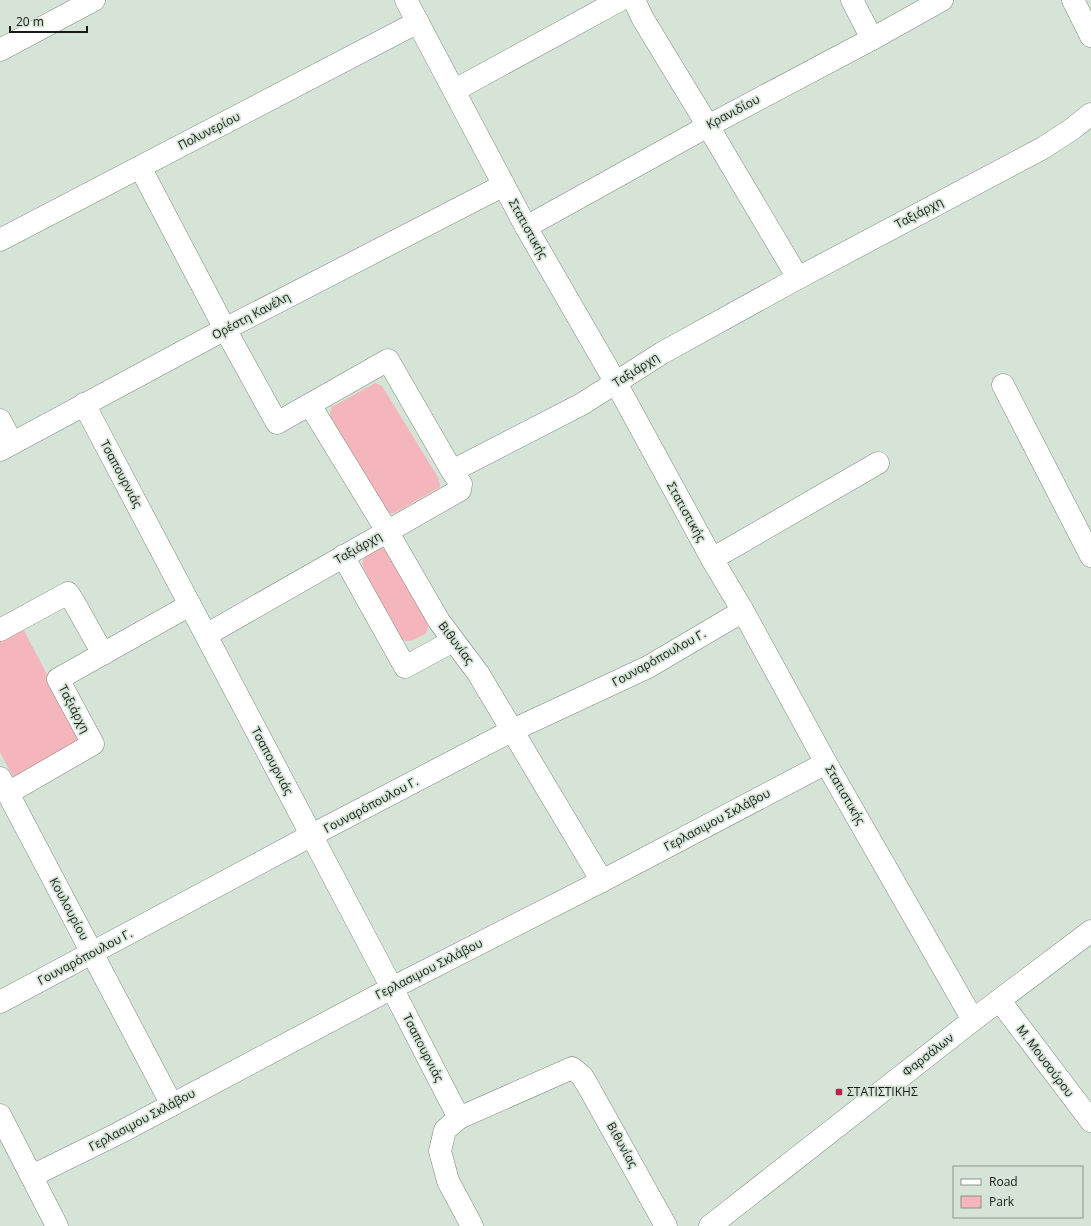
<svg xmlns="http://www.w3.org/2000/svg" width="1091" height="1226" font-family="'Open Sans',sans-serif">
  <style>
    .green { fill: #f5b5bc }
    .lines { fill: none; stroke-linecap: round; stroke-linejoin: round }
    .street-casing { stroke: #7d8b7e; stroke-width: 23 }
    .primary-casing { stroke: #7d8b7e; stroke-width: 23 }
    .street { stroke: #fff; stroke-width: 22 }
    .primary { stroke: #fff; stroke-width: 22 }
    .poi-dot { fill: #b5244b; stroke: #d5e4d6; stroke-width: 1.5 }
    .labels { text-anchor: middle; stroke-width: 3.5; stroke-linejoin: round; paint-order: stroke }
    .street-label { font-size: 12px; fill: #161b16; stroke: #d5e4d6 }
    .poi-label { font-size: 12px; fill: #161b16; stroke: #d5e4d6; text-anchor: start }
  </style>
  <rect width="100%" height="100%" fill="#d5e4d6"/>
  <g class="green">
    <path d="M 375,383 L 382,386 L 439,479 L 440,487 L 395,513 L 386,513 L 332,424 L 330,414 L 332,407 Z"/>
    <path d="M 380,547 L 385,550 L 390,556 L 429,624 L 426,633 C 418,638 409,644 399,639 L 363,567 C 361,555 371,553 380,547 Z"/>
    <path d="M 21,625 L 81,739 L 13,777 L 0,752 L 0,637 Z"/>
  </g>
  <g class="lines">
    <defs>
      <g id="street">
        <path d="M 406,0 L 526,227 L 616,383 L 712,559 L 743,611 L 826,763 L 973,1020"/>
        <path d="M 634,0 L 643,19 L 708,126 L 798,278"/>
        <path d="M 852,0 L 872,39"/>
        <path d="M 1073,0 L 1091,36"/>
        <path d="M 0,50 L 94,0"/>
        <path d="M 455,90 L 620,0"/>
        <path d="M 140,167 L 225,329 L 277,423 L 388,360 L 452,471"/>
        <path d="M 526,227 L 708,126 L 872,39 L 942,0"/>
        <path d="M 0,240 L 418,22"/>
        <path d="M 1003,385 L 1091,556"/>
        <path d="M 84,404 L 392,988 L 459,1118"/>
        <path d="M 310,405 L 387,531 L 439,621 L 478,673 L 602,881"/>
        <path d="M 0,420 L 12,443"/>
        <path d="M 0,450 L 225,329 L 504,185"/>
        <path d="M 343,556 L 405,667 L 453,641"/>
        <path d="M 712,559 L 878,463"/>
        <path d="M 0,630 L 68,593 L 75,604 L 103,654"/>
        <path d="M 206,635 L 460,490 L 461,484 L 452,471 L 582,404 L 662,353 L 798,278 L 1043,148 L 1072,129 L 1091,114"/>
        <path d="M 0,778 L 172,1105"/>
        <path d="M 8,793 L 93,744 L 58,679 L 190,605"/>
        <path d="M 1000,1001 L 1091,1121"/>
        <path d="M 0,1002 L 312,835 L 513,730 L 648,667 L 743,611"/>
        <path d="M 0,1115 L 57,1226"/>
        <path d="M 32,1176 L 119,1133 L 392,988 L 602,881 L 826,763"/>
        <path d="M 472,1226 L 448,1181 L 440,1151 L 445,1130 L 459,1118 L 572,1068 L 582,1076 L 588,1086 L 666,1226"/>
      </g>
      <path id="primary" d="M 710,1226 L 973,1020 L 1091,931"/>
    </defs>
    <use href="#street" class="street-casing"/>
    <use href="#primary" class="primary-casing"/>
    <use href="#street" class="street"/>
    <use href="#primary" class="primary"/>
  </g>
  <rect class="poi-dot" x="835" y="1088" width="8" height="8" rx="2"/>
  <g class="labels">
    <g class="street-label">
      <text transform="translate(733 112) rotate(-28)" y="4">Κρανιδίου</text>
      <text transform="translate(209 131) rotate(-27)" y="4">Πολυνερίου</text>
      <text transform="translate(919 213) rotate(-28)" y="4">Ταξιάρχη</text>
      <text transform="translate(528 229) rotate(61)" y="4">Στατιστικής</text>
      <text transform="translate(251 316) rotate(-28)" y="4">Ορέστη Κανέλη</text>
      <text transform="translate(636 370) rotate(-33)" y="4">Ταξιάρχη</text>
      <text transform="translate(121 474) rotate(62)" y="4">Τσαπουρνιάς</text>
      <text transform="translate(686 512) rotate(61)" y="4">Στατιστικής</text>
      <text transform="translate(358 548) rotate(-30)" y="4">Ταξιάρχη</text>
      <text transform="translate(456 643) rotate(53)" y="4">Βιθυνίας</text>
      <text transform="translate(659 658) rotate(-29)" y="4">Γουναρόπουλου Γ.</text>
      <text transform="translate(74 709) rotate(62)" y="4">Ταξιάρχη</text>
      <text transform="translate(272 761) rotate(62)" y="4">Τσαπουρνιάς</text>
      <text transform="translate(845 795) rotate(60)" y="4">Στατιστικής</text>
      <text transform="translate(371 805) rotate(-28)" y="4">Γουναρόπουλου Γ.</text>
      <text transform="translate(717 820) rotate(-28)" y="4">Γερλασιμου Σκλάβου</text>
      <text transform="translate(69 909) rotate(62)" y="4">Κουλουρίου</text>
      <text transform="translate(85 957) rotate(-28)" y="4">Γουναρόπουλου Γ.</text>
      <text transform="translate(429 969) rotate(-27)" y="4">Γερλασιμου Σκλάβου</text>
      <text transform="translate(423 1048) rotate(63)" y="4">Τσαπουρνιάς</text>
      <text transform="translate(928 1055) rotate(-38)" y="4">Φαρσάλων</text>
      <text transform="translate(1045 1061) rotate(53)" y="4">Μ. Μουσούρου</text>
      <text transform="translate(142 1120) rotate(-28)" y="4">Γερλασιμου Σκλάβου</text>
      <text transform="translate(622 1145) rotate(61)" y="4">Βιθυνίας</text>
    </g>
    <g class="poi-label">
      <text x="847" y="1096">ΣΤΑΤΙΣΤΙΚΗΣ</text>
    </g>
  </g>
  <rect x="953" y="1166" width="130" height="52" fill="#d5e4d6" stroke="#899489"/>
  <rect x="961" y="1179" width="20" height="6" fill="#ffffff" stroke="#899489"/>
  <text x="989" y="1186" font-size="12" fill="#161b16">Road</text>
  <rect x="961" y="1196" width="20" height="12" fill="#f5b5bc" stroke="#899489"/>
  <text x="989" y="1206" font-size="12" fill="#161b16">Park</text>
  <path d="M10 26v6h77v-6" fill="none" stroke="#161b16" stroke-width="2"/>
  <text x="16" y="26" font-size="12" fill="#161b16" stroke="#d5e4d6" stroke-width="3" paint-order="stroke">20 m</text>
</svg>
